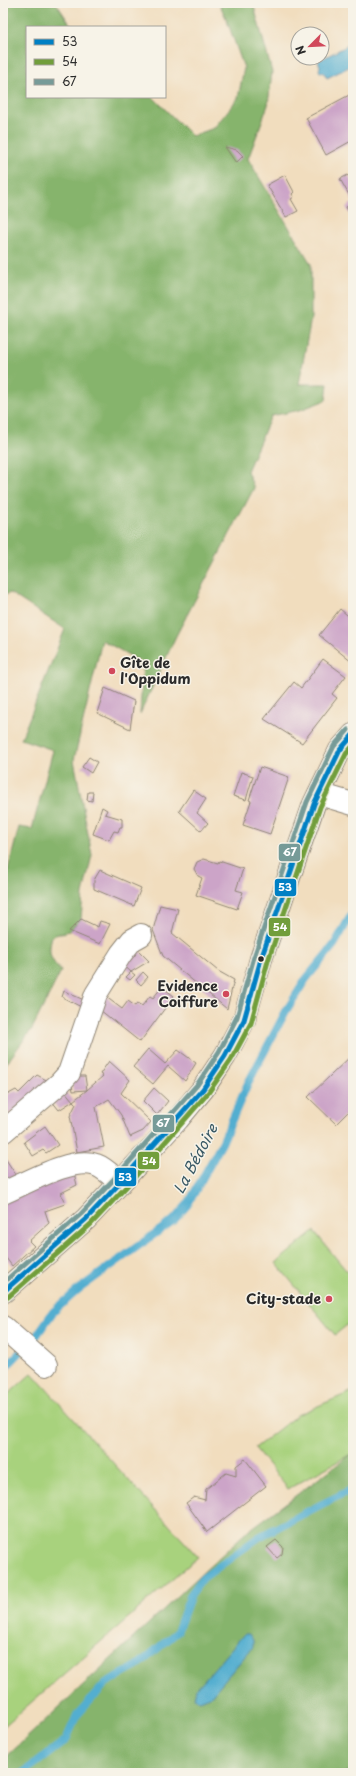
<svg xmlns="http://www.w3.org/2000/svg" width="356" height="1776" font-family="'Playpen Sans',sans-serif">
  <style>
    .green { fill: #a8d27d; stroke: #6a7e54 }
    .forest { fill: #86b46c; stroke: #58704c }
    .water { fill: #52aed0; stroke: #3e6c7e }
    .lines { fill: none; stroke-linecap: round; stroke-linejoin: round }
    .stream { stroke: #52aed0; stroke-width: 8 }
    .building { fill: #cca4c8 }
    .minor-casing { stroke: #8e8474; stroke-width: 24 }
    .minor { stroke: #fff; stroke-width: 22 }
    .bus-1-casing { stroke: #f7f3e8; stroke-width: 8 }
    .bus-2-casing { stroke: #f7f3e8; stroke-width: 8 }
    .bus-3-casing { stroke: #f7f3e8; stroke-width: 8 }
    .bus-1 { stroke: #0080c4; stroke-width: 5 }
    .bus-2 { stroke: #719e3b; stroke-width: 5 }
    .bus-3 { stroke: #769b98; stroke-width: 5 }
    .poi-dot { fill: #d1495b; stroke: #f7f3e8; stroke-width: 1.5 }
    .bus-dot { fill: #2b2b2b; stroke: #f7f3e8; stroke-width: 1.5 }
    .labels { text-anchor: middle; stroke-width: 3; stroke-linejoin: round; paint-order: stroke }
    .poi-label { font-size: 14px; font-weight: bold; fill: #2b2b2b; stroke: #f7f3e8; text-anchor: end }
    .water-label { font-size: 15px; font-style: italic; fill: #395965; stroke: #f7f3e8 }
    .line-badge { stroke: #f7f3e8; stroke-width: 1.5 }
    .badge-label { font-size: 11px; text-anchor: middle; font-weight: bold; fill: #fff }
  </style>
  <rect width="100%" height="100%" fill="#f7f3e8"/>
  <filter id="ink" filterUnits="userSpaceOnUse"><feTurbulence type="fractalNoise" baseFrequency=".025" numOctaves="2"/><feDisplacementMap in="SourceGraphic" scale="8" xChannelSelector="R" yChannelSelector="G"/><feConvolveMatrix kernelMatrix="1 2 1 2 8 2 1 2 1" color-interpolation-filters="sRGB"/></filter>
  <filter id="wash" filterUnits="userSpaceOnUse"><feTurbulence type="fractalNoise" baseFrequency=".012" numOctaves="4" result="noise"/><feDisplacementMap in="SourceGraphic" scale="16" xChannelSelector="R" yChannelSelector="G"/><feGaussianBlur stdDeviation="0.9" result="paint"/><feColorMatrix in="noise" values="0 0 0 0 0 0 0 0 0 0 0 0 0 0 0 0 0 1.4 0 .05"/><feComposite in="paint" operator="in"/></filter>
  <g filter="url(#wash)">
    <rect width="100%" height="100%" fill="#f1ddbe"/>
    <g class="green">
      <path d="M 314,1231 L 353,1279 L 353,1320 L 335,1335 L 276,1263 Z"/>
      <path d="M 32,1373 L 198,1557 L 3,1727 L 3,1399 Z"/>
      <path d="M 353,1391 L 353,1453 L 288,1489 L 255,1448 L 297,1415 Z"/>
    </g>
    <g class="forest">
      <path d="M 3,3 L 56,3 L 72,27 L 27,27 L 27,97 L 153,97 L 192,136 L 214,128 L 238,98 L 244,68 L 226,18 L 219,3 L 253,3 L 272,72 L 268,105 L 248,159 L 311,264 L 311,318 L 299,384 L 328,384 L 326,400 L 300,410 L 271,416 L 247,471 L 254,488 L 176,636 L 140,714 L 143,663 L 102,640 L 74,760 L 92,855 L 83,894 L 81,919 L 69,931 L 52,936 C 48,953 49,958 61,971 L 32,1029 L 3,1068 L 3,889 L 19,827 L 32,829 L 53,750 L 21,739 L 65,629 L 10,593 L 3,596 Z"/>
      <path d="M 353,1453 L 353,1592 L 348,1598 L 353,1607 L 352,1773 L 3,1773 L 3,1760 L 244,1534 Z"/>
    </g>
    <g class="water">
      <path d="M 352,43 L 353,65 L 327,78 L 324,73 L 320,72 L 319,70 L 320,66 L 318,61 Z"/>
      <path d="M 244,1634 L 249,1634 L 253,1640 L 253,1647 L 210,1697 L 200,1701 L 194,1698 L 196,1689 Z"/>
    </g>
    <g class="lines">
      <g class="stream">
        <path d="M 3,1370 L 37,1335 L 53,1312 L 79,1289 L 174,1220 L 188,1204 L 222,1143 L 248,1083 L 286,1011 L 306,979 L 334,945 L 353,912"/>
        <path d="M 23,1773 L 66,1740 L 77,1715 L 106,1683 L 137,1666 L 177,1632 L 191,1594 L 203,1578 L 259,1537 L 324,1503 L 353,1489"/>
      </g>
    </g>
    <g id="blocks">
      <g class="building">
        <path d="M 353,93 L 353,140 L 326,155 L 306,118 Z"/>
        <path d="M 225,147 L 237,150 L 243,156 L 236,163 Z"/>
        <path d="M 285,175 L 294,192 L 292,194 L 294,197 L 291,199 L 298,211 L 286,217 L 267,185 Z"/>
        <path d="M 348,175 L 353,183 L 353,202 L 340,179 Z"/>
        <path d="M 353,203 L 353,220 L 346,207 Z"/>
        <path d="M 340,609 L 353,620 L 353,663 L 319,635 Z"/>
        <path d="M 323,659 L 346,676 L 332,694 L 337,698 L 302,743 L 264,719 L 294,682 L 301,688 Z"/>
        <path d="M 105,688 L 134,701 L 130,729 L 97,713 Z"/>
        <path d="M 89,757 L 97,762 L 91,773 L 82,767 Z"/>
        <path d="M 260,767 L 289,777 L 270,834 L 243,825 L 251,801 L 249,800 Z"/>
        <path d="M 241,772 L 253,776 L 246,800 L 233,796 Z"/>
        <path d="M 193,790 L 206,799 L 197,813 L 208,823 L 201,831 L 179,811 Z"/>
        <path d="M 88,792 L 93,792 L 92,801 L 87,800 Z"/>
        <path d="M 102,807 L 107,810 L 105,814 L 122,819 L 122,827 L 120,827 L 118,832 L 114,831 L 109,840 L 93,834 Z"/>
        <path d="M 204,859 L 218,863 L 219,861 L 243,869 L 236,890 L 243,892 L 237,909 L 196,895 L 202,878 L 198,876 L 194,869 L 197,862 Z"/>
        <path d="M 100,870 L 141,888 L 134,906 L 94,889 L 94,880 Z"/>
        <path d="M 160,905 L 178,909 L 172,933 L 218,971 L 234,980 L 227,1009 L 163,956 L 153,930 Z"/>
        <path d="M 81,919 L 98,927 L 100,921 L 110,924 L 100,944 L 69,931 Z"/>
        <path d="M 134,946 L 149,961 L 131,972 L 119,961 Z"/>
        <path d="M 131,972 L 135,975 L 130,980 L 126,977 Z"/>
        <path d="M 143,972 L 148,977 L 141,985 L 136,980 Z"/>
        <path d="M 162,987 L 174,996 L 140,1042 L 95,1006 L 101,993 L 122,1009 L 128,1001 L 135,1006 L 137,1003 L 142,1006 L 150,996 L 153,998 Z"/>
        <path d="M 64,991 L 86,1001 L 83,1008 L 62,997 Z"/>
        <path d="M 148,1049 L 165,1064 L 178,1050 L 196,1063 L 185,1081 L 168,1066 L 153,1084 L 133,1067 Z"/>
        <path d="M 353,1054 L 353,1107 L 336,1124 L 308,1097 Z"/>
        <path d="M 109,1061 L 130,1080 L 121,1093 L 151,1122 L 143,1131 L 130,1137 L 121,1115 L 109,1099 L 96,1107 L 104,1147 L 77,1152 L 70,1116 L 76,1104 L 73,1101 L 87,1090 L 103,1076 L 100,1074 Z"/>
        <path d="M 37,1075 L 50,1082 L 3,1119 L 3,1097 L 16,1090 L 19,1093 Z"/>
        <path d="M 75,1076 L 85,1076 L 87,1090 L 73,1091 L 71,1079 Z"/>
        <path d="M 154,1088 L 168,1101 L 157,1115 L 143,1101 Z"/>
        <path d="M 64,1090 L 73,1101 L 59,1110 L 51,1100 Z"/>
        <path d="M 45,1126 L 58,1145 L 46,1153 L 43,1150 L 33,1156 L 24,1142 Z"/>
        <path d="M 5,1158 L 16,1175 L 5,1182 L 3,1180 L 3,1160 Z"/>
        <path d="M 74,1173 L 77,1185 L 61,1193 L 65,1204 L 45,1211 L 49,1223 L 29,1241 L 34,1246 L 12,1266 L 3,1254 L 3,1203 Z"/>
        <path d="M 245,1459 L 266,1486 L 207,1532 L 186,1503 L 194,1497 L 205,1500 L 206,1489 L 226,1473 L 236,1476 L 236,1466 Z"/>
        <path d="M 276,1540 L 283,1547 L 282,1554 L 277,1558 L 267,1547 Z"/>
      </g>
    </g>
  </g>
  <g filter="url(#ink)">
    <use href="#blocks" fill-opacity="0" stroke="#8e8474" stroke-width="1"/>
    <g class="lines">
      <defs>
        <g id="minor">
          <path d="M 319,794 L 353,804"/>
          <path d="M 3,1132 L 60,1083 L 69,1073 L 96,994 L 121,954 L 132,940 L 141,935"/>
          <path d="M 3,1193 C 25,1184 72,1156 96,1165 C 105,1168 112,1176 120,1183"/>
          <path d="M 3,1292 L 86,1219 L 120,1183 L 178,1119 L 203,1089 L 225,1056 L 244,1020 L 261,959 L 314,804 L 340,750 L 353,735"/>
          <path d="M 3,1327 L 46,1365"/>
        </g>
      </defs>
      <use href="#minor" class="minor-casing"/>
      <use href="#minor" class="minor"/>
      <defs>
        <path id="bus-1" d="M 3,1292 L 86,1219 L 120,1183 L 203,1089 L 225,1056 L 244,1020 L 261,959 L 314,804 L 340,750 L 353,735"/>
        <path id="bus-2" d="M 8,1297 L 91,1224 L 125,1188 L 208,1093 L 231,1060 L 251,1023 L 268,961 L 320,807 L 346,754 L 353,746"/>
        <path id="bus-3" d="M 3,1283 L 81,1214 L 115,1178 L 197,1085 L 219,1052 L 237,1017 L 254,957 L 307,802 L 334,746 L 348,730"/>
      </defs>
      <use href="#bus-1" class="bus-1-casing"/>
      <use href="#bus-2" class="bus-2-casing"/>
      <use href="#bus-3" class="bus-3-casing"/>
      <use href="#bus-1" class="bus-1"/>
      <use href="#bus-2" class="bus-2"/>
      <use href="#bus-3" class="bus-3"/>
    </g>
  </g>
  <g class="poi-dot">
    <circle cx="112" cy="671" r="4"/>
    <circle cx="226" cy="994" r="4"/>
    <circle cx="329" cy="1299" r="4"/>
  </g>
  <circle class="bus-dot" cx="261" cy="959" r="3.5"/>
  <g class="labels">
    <g class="poi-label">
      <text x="120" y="668" text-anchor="start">Gîte de<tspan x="120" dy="16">l'Oppidum</tspan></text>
      <text x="218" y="991">Evidence<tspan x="218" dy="16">Coiffure</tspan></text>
      <text x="321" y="1304">City-stade</text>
    </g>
    <g class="water-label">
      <text transform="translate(196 1159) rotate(-62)" y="5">La Bédoire</text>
    </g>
  </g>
  <g class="line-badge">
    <rect x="278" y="843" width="23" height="19" rx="4" fill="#769b98"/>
    <rect x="274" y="878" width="23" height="19" rx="4" fill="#0080c4"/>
    <rect x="268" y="917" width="23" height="20" rx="4" fill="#719e3b"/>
    <rect x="152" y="1114" width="23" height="19" rx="4" fill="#769b98"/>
    <rect x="137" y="1151" width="23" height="19" rx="4" fill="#719e3b"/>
    <rect x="114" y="1167" width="23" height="20" rx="4" fill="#0080c4"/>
  </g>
  <g class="badge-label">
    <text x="290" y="856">67</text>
    <text x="285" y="891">53</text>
    <text x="280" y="931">54</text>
    <text x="163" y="1127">67</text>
    <text x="149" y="1165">54</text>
    <text x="125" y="1181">53</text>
  </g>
  <rect width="356" height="1776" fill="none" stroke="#f7f3e8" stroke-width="16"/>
  <rect x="26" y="26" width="140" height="72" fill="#f7f3e8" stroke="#a5a39c"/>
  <rect x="34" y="39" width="20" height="6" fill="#0080c4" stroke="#a5a39c"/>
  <text x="62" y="46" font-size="12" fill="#2b2b2b">53</text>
  <rect x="34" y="59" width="20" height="6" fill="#719e3b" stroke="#a5a39c"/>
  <text x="62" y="66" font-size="12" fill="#2b2b2b">54</text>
  <rect x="34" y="79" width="20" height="6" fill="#769b98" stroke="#a5a39c"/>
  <text x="62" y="86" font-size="12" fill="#2b2b2b">67</text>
  <g transform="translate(310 46) rotate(246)"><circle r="19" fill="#f7f3e8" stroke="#a5a39c"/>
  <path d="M0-3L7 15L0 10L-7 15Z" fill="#d1495b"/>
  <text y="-6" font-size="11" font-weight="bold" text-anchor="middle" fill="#2b2b2b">N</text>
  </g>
</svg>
